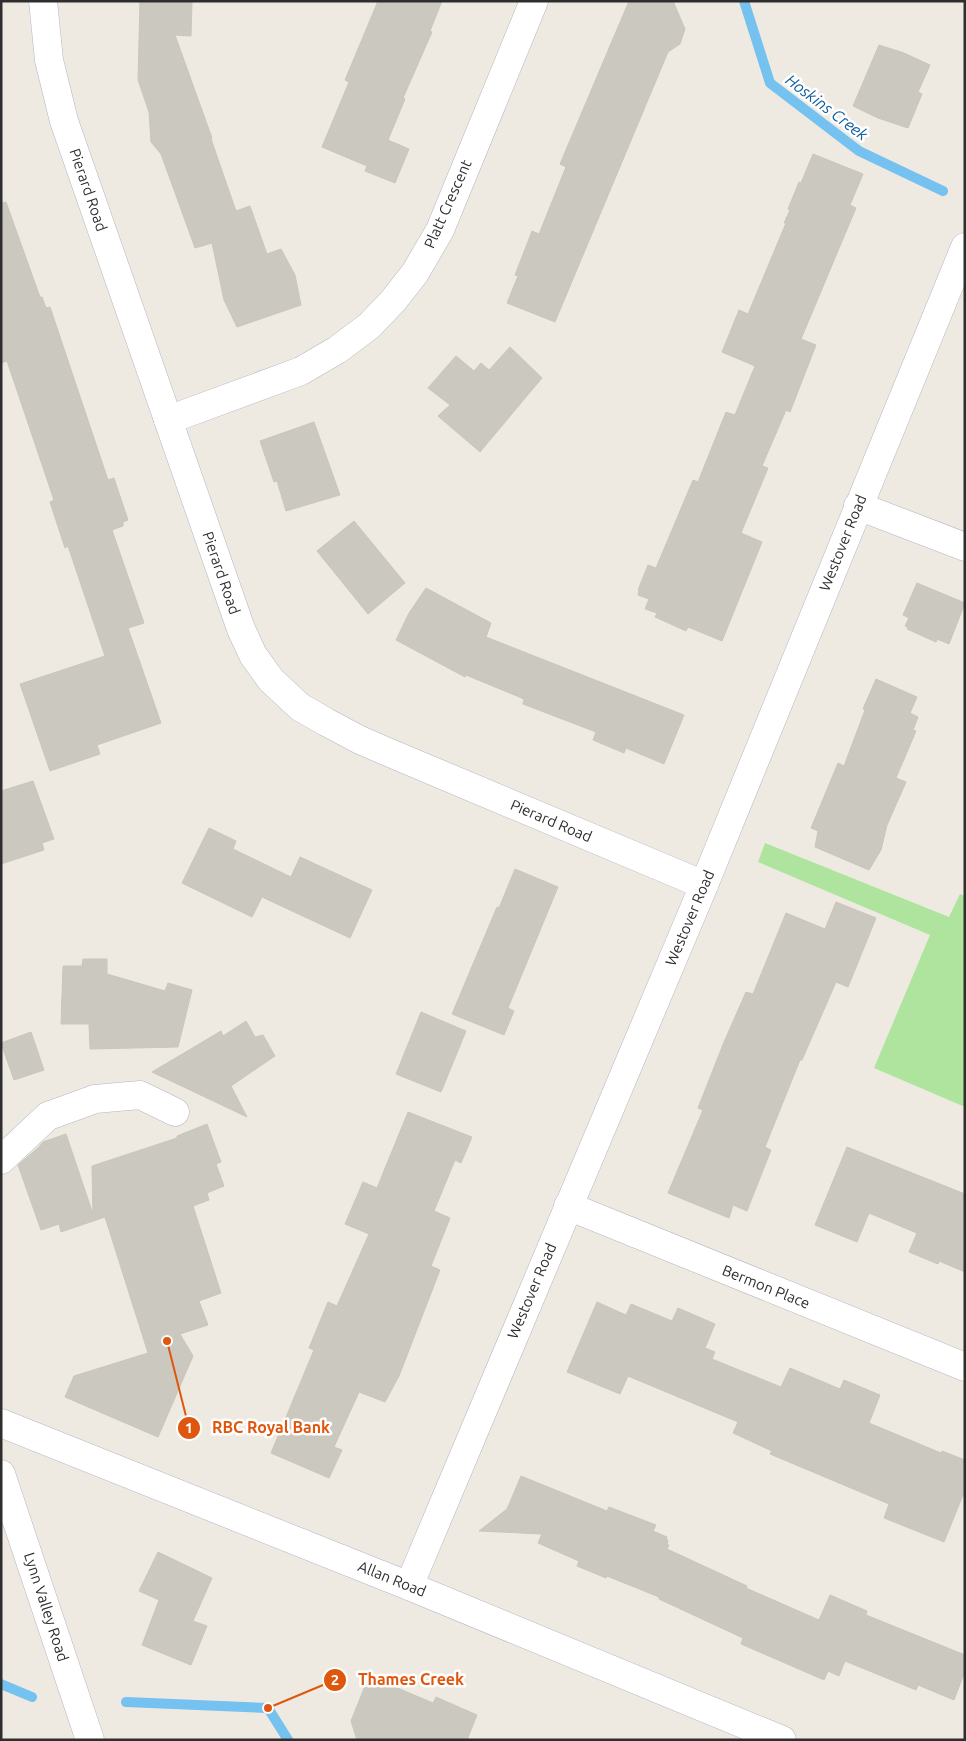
<svg xmlns="http://www.w3.org/2000/svg" width="966" height="1741" font-family="Ubuntu,sans-serif">
  <style>
    .green { fill: #aee49e }
    .lines { fill: none; stroke-linecap: round; stroke-linejoin: round }
    .stream { stroke: #75c1ef; stroke-width: 10 }
    .building { fill: #cbc8bf; stroke: #cbc6ba }
    .street-casing { stroke: #b4b5c1; stroke-width: 29 }
    .secondary-casing { stroke: #b4b5c1; stroke-width: 29 }
    .street { stroke: #fff; stroke-width: 28 }
    .secondary { stroke: #fff; stroke-width: 28 }
    .labels { text-anchor: middle; stroke-width: 5; stroke-linejoin: round; paint-order: stroke }
    .street-label { font-size: 15px; fill: #2e2e2e; stroke: #fff }
    .water-label { font-size: 16px; font-style: italic; fill: #0e5ea1; stroke: #fff }
    .leader { fill: none; stroke: #df570e; stroke-width: 2 }
    .callout-dot { fill: #df570e; stroke: #fff; stroke-width: 2 }
    .mark-label { font-size: 15px; text-anchor: middle; font-weight: bold; fill: #fff }
    .callout-label { font-size: 16px; text-anchor: middle; font-weight: bold; fill: #df570e; stroke: #fff; stroke-width: 5; stroke-linejoin: round; paint-order: stroke }
  </style>
  <rect width="100%" height="100%" fill="#efeae1"/>
  <path class="green" d="M 765,843 L 949,917 L 960,894 L 965,896 L 965,1107 L 874,1068 L 930,935 L 758,862 Z"/>
  <g class="lines">
    <g class="stream">
      <path d="M 744,1 L 770,83 L 859,151 L 943,191"/>
      <path d="M 1,1684 L 32,1697"/>
      <path d="M 126,1702 L 268,1708 L 288,1740"/>
    </g>
  </g>
  <g class="building">
    <path d="M 140,1 L 192,1 L 191,36 L 175,35 L 212,138 L 211,139 L 236,211 L 250,206 L 267,254 L 281,249 L 295,275 L 301,305 L 237,327 L 224,300 L 212,243 L 195,248 L 161,154 L 151,142 L 149,112 L 138,80 Z"/>
    <path d="M 378,1 L 442,1 L 430,31 L 432,32 L 403,98 L 405,99 L 388,140 L 409,149 L 395,183 L 365,171 L 367,166 L 322,147 L 349,82 L 345,80 Z"/>
    <path d="M 629,1 L 673,1 L 685,29 L 680,44 L 668,52 L 555,322 L 507,303 L 518,276 L 515,275 L 532,231 L 539,234 L 566,167 L 560,164 Z"/>
    <path d="M 879,45 L 904,53 L 930,65 L 918,92 L 922,94 L 908,128 L 878,118 L 853,106 Z"/>
    <path d="M 813,154 L 863,174 L 850,205 L 856,208 L 801,339 L 816,345 L 790,412 L 786,410 L 762,466 L 768,468 L 741,533 L 762,542 L 722,641 L 688,627 L 686,631 L 655,617 L 657,613 L 645,609 L 649,599 L 638,595 L 639,590 L 638,590 L 648,565 L 656,568 L 693,480 L 698,482 L 726,412 L 735,415 L 755,366 L 722,352 L 739,310 L 748,314 L 786,223 L 784,223 L 790,210 L 788,209 L 799,182 L 801,183 Z"/>
    <path d="M 6,202 L 40,297 L 42,297 L 46,308 L 50,307 L 108,480 L 114,478 L 128,520 L 123,522 L 123,526 L 112,530 L 144,623 L 128,628 L 161,723 L 97,745 L 100,754 L 50,771 L 20,684 L 105,656 L 68,546 L 65,548 L 50,502 L 54,500 L 7,361 L 1,363 L 1,203 Z"/>
    <path d="M 510,347 L 542,378 L 480,452 L 438,416 L 450,405 L 428,388 L 456,356 L 474,371 L 481,363 L 489,370 Z"/>
    <path d="M 314,422 L 340,495 L 286,511 L 277,481 L 274,482 L 260,441 Z"/>
    <path d="M 354,521 L 405,583 L 368,614 L 317,551 Z"/>
    <path d="M 917,583 L 965,603 L 949,644 L 937,639 L 936,642 L 907,629 L 908,627 L 905,626 L 909,618 L 903,615 Z"/>
    <path d="M 426,588 L 491,623 L 486,637 L 684,715 L 664,764 L 626,748 L 624,753 L 593,740 L 596,732 L 523,704 L 524,699 L 466,675 L 465,677 L 396,640 L 409,613 Z"/>
    <path d="M 876,679 L 917,697 L 910,713 L 918,717 L 913,730 L 916,731 L 896,778 L 906,782 L 887,825 L 881,850 L 869,870 L 815,847 L 818,831 L 811,828 L 838,763 L 844,766 L 865,710 L 863,709 Z"/>
    <path d="M 33,781 L 54,839 L 42,843 L 44,850 L 1,864 L 1,791 Z"/>
    <path d="M 209,828 L 236,841 L 233,849 L 291,877 L 300,857 L 372,890 L 350,938 L 262,897 L 252,917 L 182,883 Z"/>
    <path d="M 515,869 L 558,887 L 508,1008 L 514,1011 L 504,1035 L 452,1014 L 497,907 L 499,908 Z"/>
    <path d="M 836,902 L 876,918 L 848,987 L 836,982 L 802,1060 L 800,1060 L 765,1147 L 771,1150 L 747,1211 L 733,1205 L 729,1218 L 668,1193 L 703,1110 L 698,1108 L 724,1042 L 746,992 L 753,994 L 786,913 L 825,929 Z"/>
    <path d="M 83,959 L 107,959 L 107,974 L 165,991 L 168,983 L 192,990 L 178,1047 L 90,1049 L 89,1024 L 61,1024 L 63,966 L 82,966 Z"/>
    <path d="M 421,1012 L 466,1031 L 441,1092 L 396,1074 Z"/>
    <path d="M 246,1021 L 255,1037 L 263,1035 L 275,1056 L 231,1086 L 247,1117 L 152,1072 L 221,1031 L 223,1036 Z"/>
    <path d="M 31,1032 L 44,1070 L 14,1080 L 1,1043 Z"/>
    <path d="M 408,1112 L 472,1137 L 461,1163 L 455,1160 L 434,1211 L 450,1218 L 431,1266 L 440,1270 L 399,1376 L 385,1402 L 359,1392 L 334,1447 L 342,1450 L 329,1478 L 271,1453 L 314,1350 L 309,1348 L 328,1302 L 337,1306 L 369,1234 L 345,1224 L 363,1182 L 377,1188 Z"/>
    <path d="M 207,1124 L 221,1162 L 216,1164 L 224,1186 L 207,1193 L 209,1200 L 193,1206 L 221,1293 L 199,1301 L 208,1325 L 180,1334 L 193,1356 L 158,1437 L 65,1397 L 74,1376 L 148,1353 L 105,1217 L 61,1232 L 59,1224 L 41,1230 L 18,1165 L 39,1147 L 43,1142 L 66,1134 L 93,1214 L 92,1166 L 177,1138 L 177,1136 Z"/>
    <path d="M 847,1147 L 965,1194 L 965,1272 L 939,1261 L 938,1264 L 909,1252 L 917,1233 L 869,1213 L 857,1242 L 815,1225 Z"/>
    <path d="M 597,1302 L 626,1315 L 631,1304 L 672,1321 L 678,1308 L 715,1324 L 705,1348 L 715,1352 L 712,1359 L 781,1387 L 790,1368 L 840,1389 L 844,1380 L 880,1395 L 869,1423 L 941,1453 L 942,1451 L 965,1460 L 965,1490 L 944,1542 L 884,1518 L 889,1504 L 770,1454 L 772,1451 L 733,1433 L 738,1422 L 628,1376 L 620,1394 L 567,1372 Z"/>
    <path d="M 521,1476 L 607,1511 L 609,1507 L 656,1525 L 653,1531 L 667,1537 L 666,1539 L 668,1540 L 667,1544 L 669,1545 L 667,1549 L 747,1586 L 746,1588 L 819,1620 L 830,1595 L 867,1611 L 866,1615 L 965,1655 L 965,1671 L 954,1700 L 918,1685 L 916,1690 L 845,1661 L 839,1676 L 828,1671 L 824,1680 L 741,1644 L 743,1638 L 659,1599 L 659,1597 L 607,1576 L 606,1578 L 577,1566 L 579,1561 L 538,1543 L 542,1534 L 479,1531 L 507,1509 Z"/>
    <path d="M 158,1552 L 212,1578 L 193,1621 L 207,1626 L 191,1665 L 142,1645 L 159,1600 L 139,1591 Z"/>
    <path d="M 369,1676 L 433,1703 L 436,1697 L 477,1715 L 467,1740 L 357,1740 L 351,1721 Z"/>
  </g>
  <g class="lines">
    <defs>
      <g id="street">
        <path d="M 43,1 L 49,60 L 64,121 L 241,629 L 253,655 L 271,680 L 300,707 L 326,722 L 360,740 L 390,753 L 704,885"/>
        <path d="M 168,420 L 301,371 L 337,350 L 369,326 L 393,301 L 415,273 L 440,230 L 534,1"/>
        <path d="M 858,506 L 965,547"/>
        <path d="M 1,1160 L 48,1116 L 95,1099 L 140,1095 L 175,1112"/>
        <path d="M 568,1206 L 965,1367"/>
        <path d="M 1,1423 L 409,1586 L 782,1740"/>
        <path d="M 409,1586 L 704,885 L 965,247"/>
      </g>
      <path id="secondary" d="M 1,1474 L 90,1740"/>
    </defs>
    <use href="#street" class="street-casing"/>
    <use href="#secondary" class="secondary-casing"/>
    <use href="#street" class="street"/>
    <use href="#secondary" class="secondary"/>
  </g>
  <g class="labels">
    <g class="street-label">
      <text transform="translate(88 190) rotate(71)" y="5">Pierard Road</text>
      <text transform="translate(448 204) rotate(-66)" y="5">Platt Crescent</text>
      <text transform="translate(843 543) rotate(-68)" y="5">Westover Road</text>
      <text transform="translate(221 573) rotate(71)" y="5">Pierard Road</text>
      <text transform="translate(551 821) rotate(23)" y="5">Pierard Road</text>
      <text transform="translate(690 918) rotate(-67)" y="5">Westover Road</text>
      <text transform="translate(766 1287) rotate(22)" y="5">Bermon Place</text>
      <text transform="translate(532 1291) rotate(-67)" y="5">Westover Road</text>
      <text transform="translate(392 1579) rotate(22)" y="5">Allan Road</text>
      <text transform="translate(46 1607) rotate(72)" y="5">Lynn Valley Road</text>
    </g>
    <g class="water-label">
      <text transform="translate(827 107) rotate(37)" y="6">Hoskins Creek</text>
    </g>
  </g>
  <path class="leader" d="M167 1341L189 1428M268 1708L335 1680"/>
  <g class="callout-dot">
    <circle cx="167" cy="1341" r="5"/>
    <circle cx="268" cy="1708" r="5"/>
    <circle cx="189" cy="1428" r="12"/>
    <circle cx="335" cy="1680" r="12"/>
  </g>
  <g class="mark-label">
    <text x="189" y="1433">1</text>
    <text x="335" y="1685">2</text>
  </g>
  <g class="callout-label">
    <text x="271" y="1433">RBC Royal Bank</text>
    <text x="411" y="1685">Thames Creek</text>
  </g>
  <rect width="966" height="1741" fill="none" stroke="#2e2e2e" stroke-width="5"/>
</svg>
